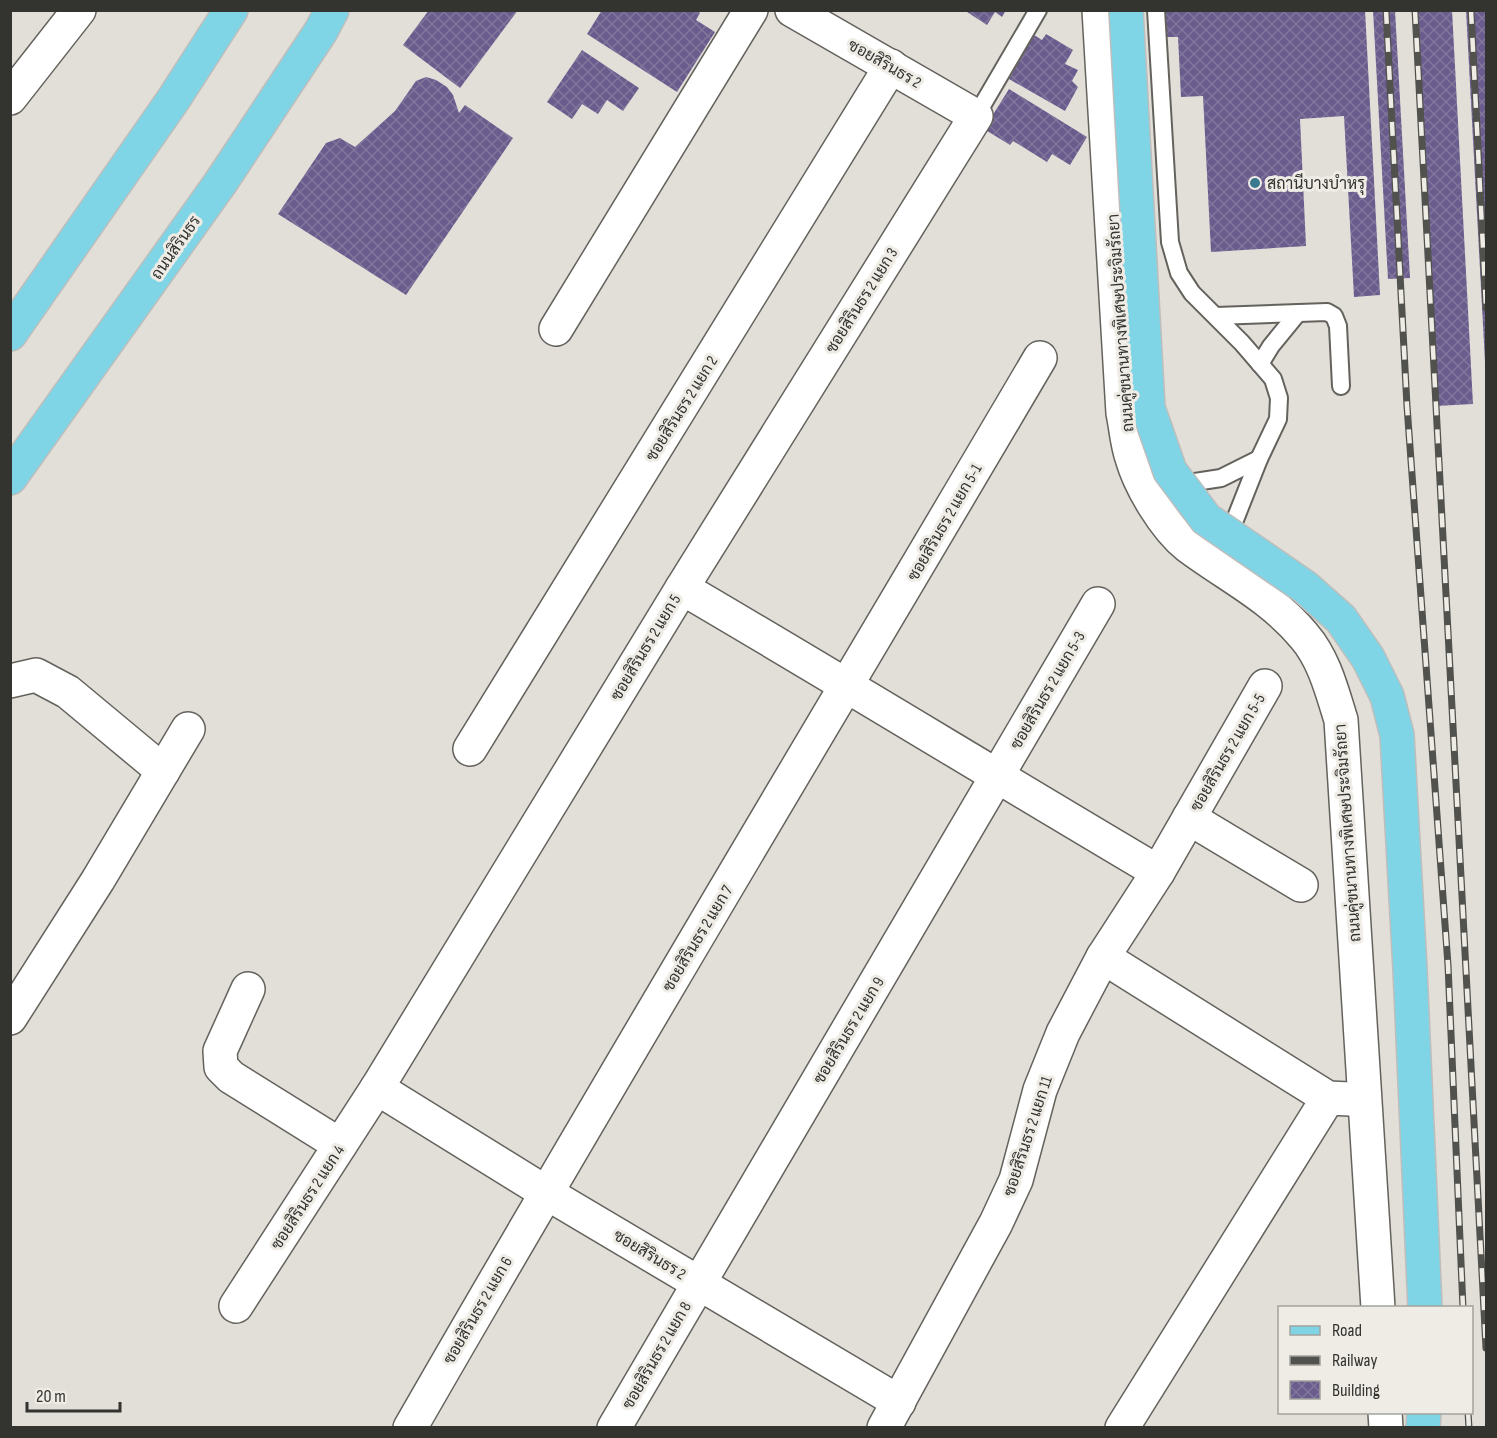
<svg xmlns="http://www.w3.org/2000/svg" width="1497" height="1438" font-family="'Sofia Sans Condensed',Sarabun,sans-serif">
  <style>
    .building { fill: url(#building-cross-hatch) }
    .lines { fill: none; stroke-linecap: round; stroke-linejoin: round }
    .lane-casing { stroke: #64625c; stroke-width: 20 }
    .street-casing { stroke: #64625c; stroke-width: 36 }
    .secondary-casing { stroke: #64625c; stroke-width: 36 }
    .primary-casing { stroke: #bebebd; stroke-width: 36 }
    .lane { stroke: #fff; stroke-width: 16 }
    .street { stroke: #fff; stroke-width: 33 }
    .secondary { stroke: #fff; stroke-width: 33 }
    .primary { stroke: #7fd5e6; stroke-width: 33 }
    .rail-casing { stroke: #51514d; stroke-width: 7 }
    .rail { stroke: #eeece5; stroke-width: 4.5; stroke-dasharray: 14; stroke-linecap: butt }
    .primary-bridge-casing { stroke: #bebebd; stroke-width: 36; stroke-linecap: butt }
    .primary-bridge { stroke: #7fd5e6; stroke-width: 33 }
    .poi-dot { fill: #3b798f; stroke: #eeece5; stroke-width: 2 }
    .labels { text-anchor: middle; stroke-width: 6; stroke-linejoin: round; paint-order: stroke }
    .street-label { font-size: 16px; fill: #333330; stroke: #eeece5 }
    .poi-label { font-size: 16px; fill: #333330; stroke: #eeece5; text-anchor: start }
  </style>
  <defs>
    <pattern id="building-cross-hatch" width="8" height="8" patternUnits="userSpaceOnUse" patternTransform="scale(1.5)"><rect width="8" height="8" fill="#6b5c8e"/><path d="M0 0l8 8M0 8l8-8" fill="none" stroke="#81769b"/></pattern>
  </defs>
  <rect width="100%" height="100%" fill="#e1dfd8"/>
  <g class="building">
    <path d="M 429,10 L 518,10 L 460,88 L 403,45 Z"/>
    <path d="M 602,10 L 696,10 L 700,13 L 696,20 L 715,32 L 677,92 L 587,34 Z"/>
    <path d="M 964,10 L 1006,10 L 1002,17 L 995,12 L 987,25 Z"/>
    <path d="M 1163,10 L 1365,10 L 1380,295 L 1354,297 L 1344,116 L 1300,119 L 1306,246 L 1211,252 L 1203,96 L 1181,97 L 1178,37 L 1164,37 Z"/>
    <path d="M 1373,10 L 1395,10 L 1410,278 L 1388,279 Z"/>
    <path d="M 1415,10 L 1452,10 L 1473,404 L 1436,406 Z"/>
    <path d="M 1466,10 L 1486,10 L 1486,362 L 1485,362 Z"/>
    <path d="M 1046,34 L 1073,50 L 1065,64 L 1078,70 L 1072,81 L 1078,87 L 1065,111 L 1009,79 L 1034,35 L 1042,40 Z"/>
    <path d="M 582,50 L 639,88 L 623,111 L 607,100 L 598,114 L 582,104 L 572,119 L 547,102 Z"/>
    <path d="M 426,77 L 436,80 L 447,87 L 453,95 L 459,113 L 465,105 L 513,138 L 406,295 L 278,214 L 326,143 L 340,138 L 355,147 L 395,111 L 416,81 Z"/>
    <path d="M 1009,89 L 1087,137 L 1070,165 L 1052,154 L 1047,162 L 1013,141 L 1010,145 L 984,129 Z"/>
  </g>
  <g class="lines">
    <defs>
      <g id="lane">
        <path d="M 1156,10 L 1170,242 L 1179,273 L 1192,293 L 1242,343 L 1273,379 L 1279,398 L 1278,419 L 1259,459 L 1227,540"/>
        <path d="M 976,116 L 1038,10"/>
        <path d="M 1216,316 L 1327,312 L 1334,316 L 1338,326 L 1341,386"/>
        <path d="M 1260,364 L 1271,346 L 1298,313"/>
        <path d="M 1178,483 L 1182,484 L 1221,478 L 1259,459"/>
      </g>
      <g id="street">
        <path d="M 10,98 L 79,10"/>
        <path d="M 556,329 L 751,10"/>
        <path d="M 682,588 C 841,681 999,778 1158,872"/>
        <path d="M 10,681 L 36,675 L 68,692 L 163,771"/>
        <path d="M 470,749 L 891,66"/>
        <path d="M 1189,818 L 1301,885"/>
        <path d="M 1103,957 L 1328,1098 L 1350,1099"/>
        <path d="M 248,989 L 220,1051 L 221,1067 L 231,1077 L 340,1145"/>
        <path d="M 10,1018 L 98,880 L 188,729"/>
        <path d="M 377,1088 L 545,1192 L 899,1402"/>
        <path d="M 236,1306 L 377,1088 L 682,588 L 976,116 L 792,10"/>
        <path d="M 410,1428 C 616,1069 830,715 1040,358"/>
        <path d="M 614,1428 L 1098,604"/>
        <path d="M 884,1428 L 996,1223 L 1016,1180 L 1040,1090 L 1063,1033 L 1103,957 L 1158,872 L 1265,686"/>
        <path d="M 1122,1428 L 1328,1098"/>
      </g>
      <g id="secondary">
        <path d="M 1099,10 L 1123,413 C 1126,427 1127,444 1132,458 C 1140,486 1165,528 1188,546 C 1228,576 1272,597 1304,636 C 1324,659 1332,691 1341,720 L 1378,1308"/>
        <path d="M 1385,1412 L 1386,1428"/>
      </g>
      <g id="primary">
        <path d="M 10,334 L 173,100 L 231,10"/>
        <path d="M 10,478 L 221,182 L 321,31 L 332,10"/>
        <path d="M 1410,969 L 1425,1308"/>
        <path d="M 1423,1428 L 1424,1412"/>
      </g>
    </defs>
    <use href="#lane" class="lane-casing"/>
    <use href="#street" class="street-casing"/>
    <use href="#secondary" class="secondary-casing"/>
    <use href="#primary" class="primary-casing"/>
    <use href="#lane" class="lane"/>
    <use href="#street" class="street"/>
    <use href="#secondary" class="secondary"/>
    <use href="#primary" class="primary"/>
    <defs>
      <g id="rail">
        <path d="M 1386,10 L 1407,406 L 1448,965 L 1463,1308"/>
        <path d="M 1415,10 L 1486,1348"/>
        <path d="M 1471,10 L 1486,308"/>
        <path d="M 1468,1412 L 1469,1428"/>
      </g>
    </defs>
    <use href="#rail" class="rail-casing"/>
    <use href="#rail" class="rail"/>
    <defs>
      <path id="primary-bridge" d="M 1126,10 L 1148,408 L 1170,471 L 1206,519 L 1305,587 L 1341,619 L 1368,658 L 1387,696 L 1397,735 L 1410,969"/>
    </defs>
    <use href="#primary-bridge" class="primary-bridge-casing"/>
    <use href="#primary-bridge" class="primary-bridge"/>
  </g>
  <circle class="poi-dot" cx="1255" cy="183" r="6"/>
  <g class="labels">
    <g class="street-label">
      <text transform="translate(885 63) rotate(30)" y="6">ซอยสิรินธร 2</text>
      <text transform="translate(175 247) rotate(-55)" y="6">ถนนสิรินธร</text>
      <text transform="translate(861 300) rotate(-58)" y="6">ซอยสิรินธร 2 แยก 3</text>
      <text transform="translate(1120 323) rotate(-94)" y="6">ถนนคู่ขนานทางพิเศษประจิมรัถยา</text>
      <text transform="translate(681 408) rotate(-58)" y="6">ซอยสิรินธร 2 แยก 2</text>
      <text transform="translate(944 522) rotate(-60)" y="6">ซอยสิรินธร 2 แยก 5-1</text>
      <text transform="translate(645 647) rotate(-59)" y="6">ซอยสิรินธร 2 แยก 5</text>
      <text transform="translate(1047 690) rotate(-60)" y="6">ซอยสิรินธร 2 แยก 5-3</text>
      <text transform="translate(1227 752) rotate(-60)" y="6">ซอยสิรินธร 2 แยก 5-5</text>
      <text transform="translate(1347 833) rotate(-94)" y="6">ถนนคู่ขนานทางพิเศษประจิมรัถยา</text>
      <text transform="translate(697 938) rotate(-59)" y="6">ซอยสิรินธร 2 แยก 7</text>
      <text transform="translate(848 1030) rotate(-59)" y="6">ซอยสิรินธร 2 แยก 9</text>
      <text transform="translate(1027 1136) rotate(-72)" y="6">ซอยสิรินธร 2 แยก 11</text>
      <text transform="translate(307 1197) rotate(-57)" y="6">ซอยสิรินธร 2 แยก 4</text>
      <text transform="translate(650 1254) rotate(31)" y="6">ซอยสิรินธร 2</text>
      <text transform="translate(477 1310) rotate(-60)" y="6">ซอยสิรินธร 2 แยก 6</text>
      <text transform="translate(656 1355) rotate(-60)" y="6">ซอยสิรินธร 2 แยก 8</text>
    </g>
    <g class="poi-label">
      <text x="1267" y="189">สถานีบางบำหรุ</text>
    </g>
  </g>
  <rect width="1497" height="1438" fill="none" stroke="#333330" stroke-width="24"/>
  <rect x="1278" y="1306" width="195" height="108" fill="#eeece5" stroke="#a3a29d" stroke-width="1.5"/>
  <rect x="1290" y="1326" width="30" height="9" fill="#7fd5e6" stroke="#a3a29d" stroke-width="1.5"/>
  <text x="1332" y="1336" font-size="18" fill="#333330">Road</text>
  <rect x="1290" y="1356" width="30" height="9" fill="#51514d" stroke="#a3a29d" stroke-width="1.5"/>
  <text x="1332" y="1366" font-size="18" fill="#333330">Railway</text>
  <rect x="1290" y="1381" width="30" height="18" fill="url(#building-cross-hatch)" stroke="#a3a29d" stroke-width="1.5"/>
  <text x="1332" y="1396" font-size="18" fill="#333330">Building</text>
  <path d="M27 1402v9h93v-9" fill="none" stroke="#333330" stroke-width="3"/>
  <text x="36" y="1402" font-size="18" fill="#333330" stroke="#eeece5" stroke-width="4.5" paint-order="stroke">20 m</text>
</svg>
